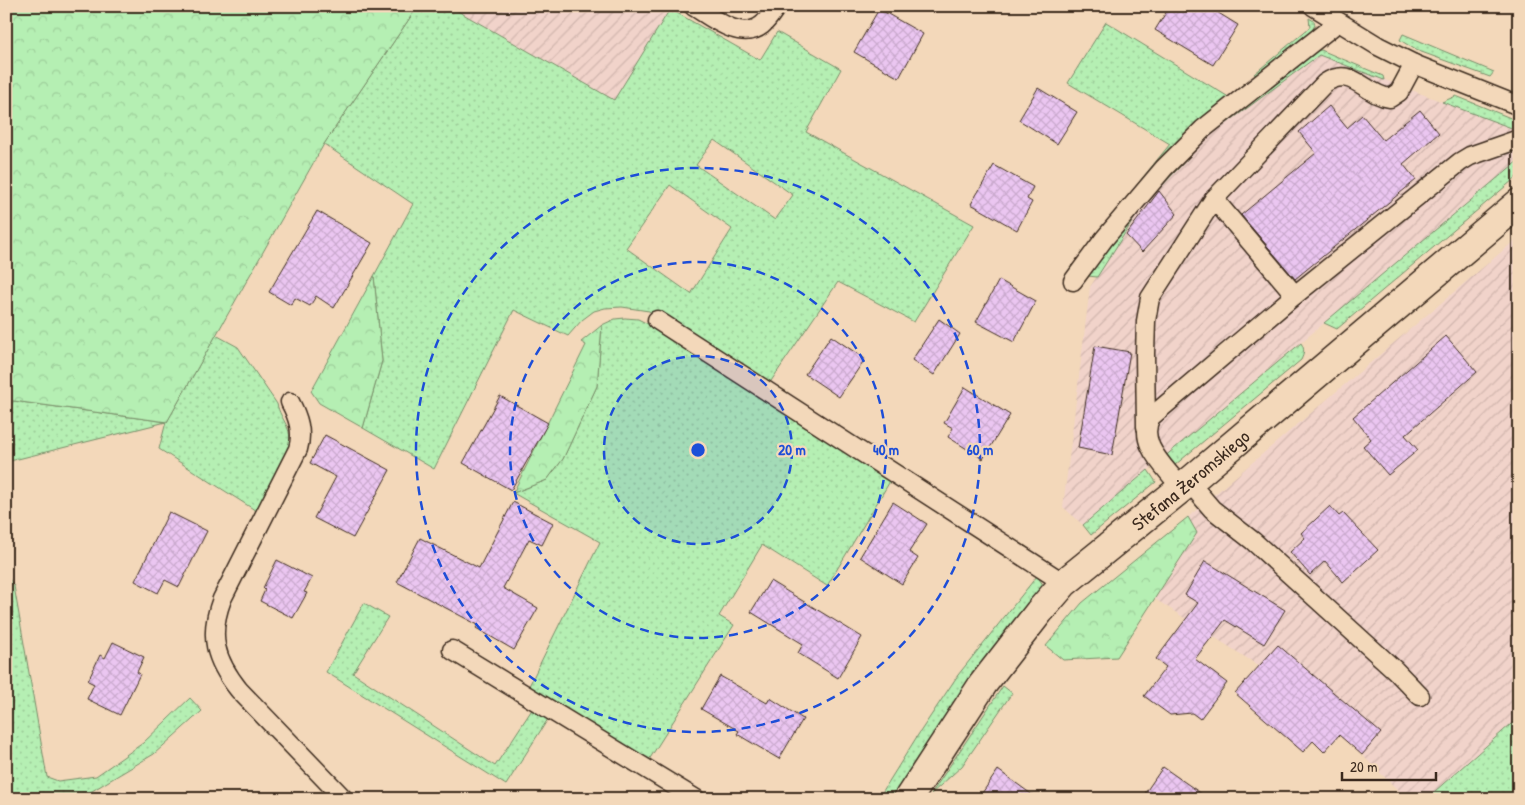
<svg xmlns="http://www.w3.org/2000/svg" width="1525" height="805" font-family="'Patrick Hand',sans-serif">
  <style>
    .industrial { fill: url(#industrial-furrows) }
    .grass { fill: url(#grass-dots); stroke: #788c68; fill-rule: evenodd }
    .forest { fill: url(#forest-crowns); stroke: #788c68 }
    .building { fill: url(#building-cross-hatch); stroke: #3b2a1e }
    .lines { fill: none; stroke-linecap: round; stroke-linejoin: round }
    .service-casing { stroke: #3b2a1e; stroke-width: 21 }
    .minor-casing { stroke: #3b2a1e; stroke-width: 31 }
    .service { stroke: #f3d8ba; stroke-width: 18 }
    .minor { stroke: #f3d8ba; stroke-width: 28 }
    .ring { fill: none; stroke: #1d4ed8; stroke-width: 2.5; stroke-dasharray: 9 6 }
    .labels { text-anchor: middle; stroke-width: 4.5; stroke-linejoin: round; paint-order: stroke }
    .street-label { font-size: 19px; fill: #3b2a1e; stroke: #f3d8ba }
    .centre { fill: #1d4ed8; stroke: #f3d8ba; stroke-width: 2.5 }
    .ring-label { font-size: 15px; text-anchor: middle; font-weight: bold; fill: #1d4ed8; stroke: #f3d8ba; stroke-width: 4.5; stroke-linejoin: round; paint-order: stroke }
  </style>
  <defs>
    <pattern id="industrial-furrows" width="10" height="10" patternUnits="userSpaceOnUse" patternTransform="scale(1.25)"><rect width="10" height="10" fill="#f1d3ca"/><path d="M-1 1l2-2M0 10L10 0M9 11l2-2" fill="none" stroke="#d0b5ad"/></pattern>
    <pattern id="grass-dots" width="8" height="8" patternUnits="userSpaceOnUse" patternTransform="scale(1.25)"><rect width="8" height="8" fill="#b5efb3"/><path d="M2 2h.1M6 6h.1" fill="none" stroke="#9dcd9a" stroke-width="1.8" stroke-linecap="round"/></pattern>
    <pattern id="forest-crowns" width="20" height="18" patternUnits="userSpaceOnUse" patternTransform="scale(1.25)"><rect width="20" height="18" fill="#b5efb3"/><path d="M2 6a3 3 0 1 1 6 0M12 15a3 3 0 1 1 6 0" fill="none" stroke="#9dcd9a"/></pattern>
    <pattern id="building-cross-hatch" width="8" height="8" patternUnits="userSpaceOnUse" patternTransform="scale(1.25)"><rect width="8" height="8" fill="#ebc6f1"/><path d="M0 0l8 8M0 8l8-8" fill="none" stroke="#caaace"/></pattern>
  </defs>
  <rect width="100%" height="100%" fill="#f3d8ba"/>
  <filter id="ink" filterUnits="userSpaceOnUse"><feTurbulence type="fractalNoise" baseFrequency=".02" numOctaves="2"/><feDisplacementMap in="SourceGraphic" scale="10" xChannelSelector="R" yChannelSelector="G"/><feConvolveMatrix kernelMatrix="1 2 1 2 8 2 1 2 1" color-interpolation-filters="sRGB"/></filter>
  <g filter="url(#ink)">
    <g class="industrial">
      <path d="M 449,6 L 666,6 L 670,9 L 614,100 Z"/>
      <path d="M 1319,55 L 1517,130 L 1519,139 L 1519,160 L 1083,525 L 1063,507 L 1090,287 L 1141,208 L 1208,137 Z"/>
      <path d="M 1519,237 L 1519,717 L 1426,799 L 1407,799 L 1362,755 L 1259,666 L 1155,599 L 1197,533 L 1188,517 Z"/>
    </g>
    <g class="grass">
      <path d="M 418,6 L 449,6 L 614,100 L 670,9 L 760,60 L 777,32 L 841,69 L 806,132 L 974,225 L 914,322 L 838,282 L 769,384 L 649,311 L 622,307 L 605,308 L 594,311 L 582,320 L 568,336 L 514,310 L 434,469 L 363,428 L 382,361 L 374,276 L 413,204 L 324,144 ZM 714,140 L 793,195 L 775,220 L 696,165 ZM 670,185 L 732,229 L 691,294 L 626,248 Z"/>
      <path d="M 1309,18 L 1314,21 L 1315,25 L 1310,34 L 1258,76 L 1254,74 L 1310,27 Z"/>
      <path d="M 1106,22 L 1227,96 L 1230,100 L 1109,225 L 1106,223 L 1170,144 L 1068,83 Z"/>
      <path d="M 1403,34 L 1494,72 L 1490,77 L 1416,50 L 1400,40 Z"/>
      <path d="M 1321,50 L 1383,76 L 1384,80 L 1319,55 L 1208,137 L 1141,208 L 1097,277 L 1088,276 L 1139,207 L 1207,135 L 1312,51 Z"/>
      <path d="M 1456,96 L 1513,119 L 1519,124 L 1519,129 L 1517,130 L 1442,102 Z"/>
      <path d="M 1519,160 L 1519,175 L 1337,329 L 1324,323 Z"/>
      <path d="M 625,318 L 638,319 L 658,329 L 892,478 L 827,586 L 762,545 L 719,616 L 734,625 L 647,763 L 528,688 L 600,542 L 513,493 L 547,480 L 563,459 L 597,386 L 602,325 L 615,319 Z"/>
      <path d="M 216,335 L 238,347 L 277,404 C 281,421 293,427 289,447 L 258,512 L 159,449 L 166,422 L 6,462 L 6,400 L 167,422 Z"/>
      <path d="M 1301,343 C 1305,349 1304,354 1301,360 L 1175,465 L 1168,463 L 1163,458 Z"/>
      <path d="M 1148,470 L 1156,482 L 1091,535 L 1083,525 Z"/>
      <path d="M 6,574 L 14,586 L 47,777 L 58,781 L 96,776 L 143,743 L 190,698 L 202,711 L 154,754 L 87,794 L 42,794 L 42,799 L 6,799 Z"/>
      <path d="M 1037,576 L 1046,589 L 969,685 L 932,736 L 892,799 L 878,799 L 916,738 L 958,675 Z"/>
      <path d="M 364,603 L 388,617 L 353,673 L 495,766 L 533,708 L 548,719 L 506,785 L 326,672 Z"/>
      <path d="M 1003,686 L 1012,693 L 962,766 L 931,794 Z"/>
      <path d="M 1519,717 L 1519,799 L 1426,799 Z"/>
    </g>
    <g class="forest">
      <path d="M 6,6 L 418,6 L 324,144 L 167,422 L 6,400 Z"/>
      <path d="M 374,276 L 382,361 L 363,428 L 319,403 L 311,391 Z"/>
      <path d="M 602,325 L 597,386 L 563,459 L 547,480 L 513,493 L 586,345 L 581,342 Z"/>
      <path d="M 1188,517 L 1197,533 L 1117,657 L 1063,660 L 1046,646 L 1082,603 Z"/>
    </g>
    <g class="building">
      <path d="M 1170,6 L 1207,6 L 1238,25 L 1213,65 L 1155,30 Z"/>
      <path d="M 879,9 L 923,34 L 899,78 L 854,52 Z"/>
      <path d="M 1038,88 L 1077,112 L 1057,144 L 1019,120 Z"/>
      <path d="M 1329,106 L 1347,128 L 1362,115 L 1383,140 L 1420,110 L 1439,133 L 1403,164 L 1416,180 L 1295,279 L 1241,215 L 1316,153 L 1299,132 Z"/>
      <path d="M 994,165 L 1033,187 L 1027,199 L 1032,202 L 1017,230 L 971,204 Z"/>
      <path d="M 1159,191 L 1177,214 L 1142,252 L 1126,235 Z"/>
      <path d="M 317,211 L 372,243 L 334,308 L 316,296 L 310,306 L 295,298 L 291,305 L 269,292 Z"/>
      <path d="M 999,280 L 1036,301 L 1014,342 L 976,322 Z"/>
      <path d="M 939,319 L 960,334 L 934,375 L 912,360 Z"/>
      <path d="M 831,336 L 865,359 L 839,397 L 805,374 Z"/>
      <path d="M 1446,336 L 1477,372 L 1405,435 L 1418,450 L 1388,475 L 1363,446 L 1371,439 L 1353,417 Z"/>
      <path d="M 1095,346 L 1130,352 L 1112,455 L 1078,448 Z"/>
      <path d="M 965,387 L 1010,415 L 983,459 L 948,437 L 953,428 L 944,423 Z"/>
      <path d="M 500,396 L 548,423 L 511,490 L 463,463 Z"/>
      <path d="M 325,435 L 390,470 L 353,538 L 314,518 L 336,477 L 310,463 Z"/>
      <path d="M 513,502 L 553,523 L 542,545 L 529,539 L 503,588 L 538,608 L 514,650 L 476,628 L 478,625 L 397,582 L 420,538 L 479,568 Z"/>
      <path d="M 893,502 L 927,524 L 909,552 L 918,558 L 902,584 L 860,557 Z"/>
      <path d="M 1330,506 L 1339,516 L 1343,513 L 1378,550 L 1343,582 L 1325,561 L 1310,575 L 1290,552 L 1305,538 L 1301,533 Z"/>
      <path d="M 169,512 L 207,531 L 179,587 L 165,580 L 158,593 L 135,581 Z"/>
      <path d="M 277,560 L 312,578 L 304,592 L 307,593 L 293,618 L 260,601 L 265,590 L 263,588 Z"/>
      <path d="M 1205,561 L 1285,610 L 1264,644 L 1225,620 L 1195,659 L 1227,683 L 1200,719 L 1192,713 L 1170,715 L 1144,696 L 1166,667 L 1156,659 L 1198,603 L 1185,595 Z"/>
      <path d="M 770,581 L 862,637 L 838,678 L 798,653 L 803,644 L 751,612 Z"/>
      <path d="M 113,642 L 144,657 L 137,672 L 140,674 L 120,715 L 87,699 L 94,684 L 88,681 L 100,655 L 105,658 Z"/>
      <path d="M 1278,645 L 1381,733 L 1362,755 L 1339,735 L 1324,752 L 1313,741 L 1303,752 L 1235,693 Z"/>
      <path d="M 720,676 L 767,703 L 770,698 L 803,719 L 779,759 L 737,734 L 739,731 L 701,709 Z"/>
      <path d="M 1163,767 L 1209,799 L 1141,799 Z"/>
      <path d="M 998,770 L 1038,799 L 978,799 Z"/>
    </g>
    <g class="lines">
      <defs>
        <g id="service">
          <path d="M 693,6 C 711,17 741,42 762,25 C 768,20 772,13 777,6"/>
          <path d="M 1313,6 L 1378,46 L 1414,64 L 1519,106"/>
          <path d="M 1414,64 L 1399,92 L 1390,98 C 1364,95 1353,65 1325,83 L 1214,199 L 1295,295 L 1460,162 L 1470,156 L 1519,139"/>
          <path d="M 1073,281 L 1104,239 L 1164,168 L 1203,129 L 1337,23"/>
          <path d="M 657,320 L 1064,583"/>
          <path d="M 290,402 C 298,417 303,432 298,449 L 222,599 C 208,636 215,660 239,690 L 344,799"/>
          <path d="M 1146,427 L 1145,354 L 1146,321 L 1150,298 L 1214,199"/>
          <path d="M 1189,482 L 1212,509 L 1253,541 L 1395,670 L 1420,696"/>
          <path d="M 1181,488 C 1167,468 1136,444 1151,417 L 1295,295"/>
          <path d="M 452,650 L 696,799"/>
        </g>
        <g id="minor">
          <path id="s1" d="M 908,799 L 983,684 L 1039,612 L 1064,583 L 1189,482 L 1519,203"/>
        </g>
      </defs>
      <use href="#service" class="service-casing"/>
      <use href="#minor" class="minor-casing"/>
      <use href="#service" class="service"/>
      <use href="#minor" class="minor"/>
    </g>
  </g>
  <circle cx="698" cy="450" r="94" fill="#1d4ed8" fill-opacity=".12"/>
  <g class="ring">
    <circle cx="698" cy="450" r="94"/>
    <circle cx="698" cy="450" r="188"/>
    <circle cx="698" cy="450" r="282"/>
  </g>
  <g class="labels">
    <g class="street-label">
      <text dy="7" stroke="none"><textPath href="#s1" startOffset="430">Stefana Żeromskiego</textPath></text>
    </g>
  </g>
  <circle cx="698" cy="450" r="8" class="centre"/>
  <g class="ring-label">
    <text x="792" y="455">20 m</text>
    <text x="886" y="455">40 m</text>
    <text x="980" y="455">60 m</text>
  </g>
  <rect width="1525" height="805" fill="none" stroke="#f3d8ba" stroke-width="25"/>
  <rect x="12" y="12" width="1500" height="780" fill="none" stroke="#3b2a1e" stroke-width="2" filter="url(#ink)"/>
  <path d="M1342 772v8h94v-8" fill="none" stroke="#3b2a1e" stroke-width="2.5"/>
  <text x="1350" y="772" font-size="15" fill="#3b2a1e" stroke="#f3d8ba" stroke-width="4" paint-order="stroke">20 m</text>
</svg>
